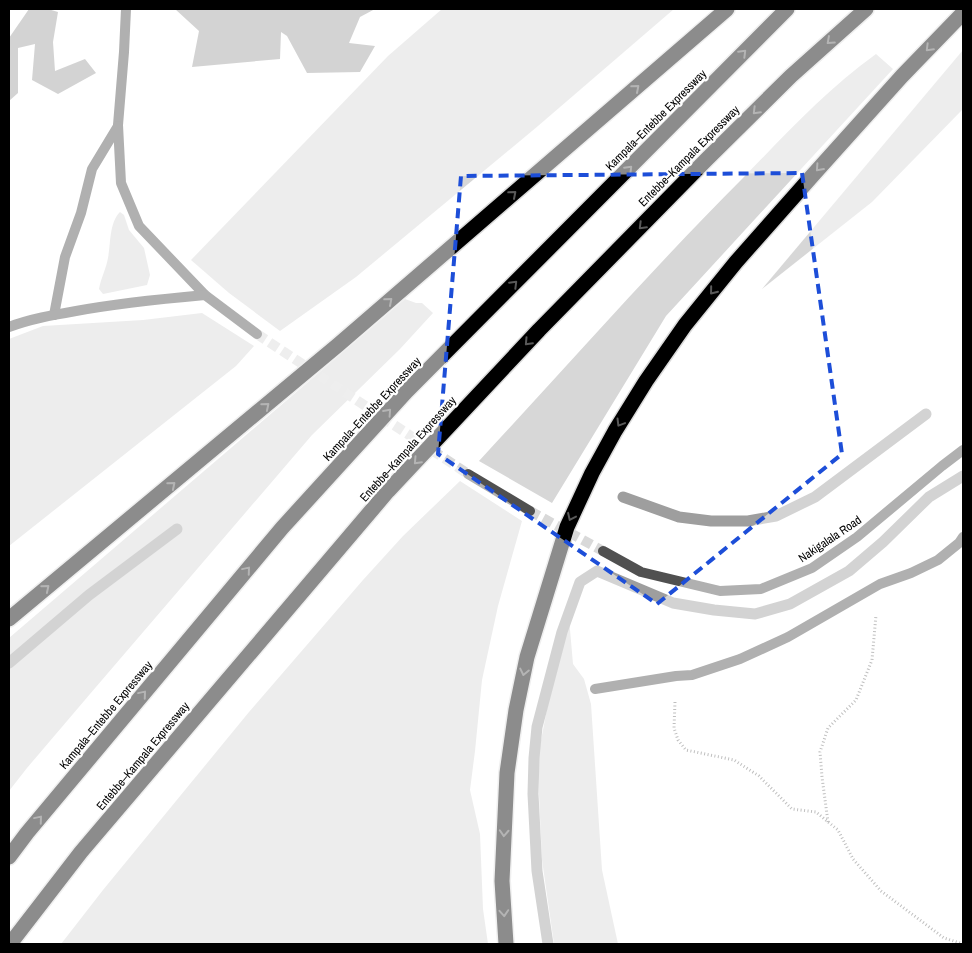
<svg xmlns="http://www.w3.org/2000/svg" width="972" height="953" font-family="'Archivo Narrow',sans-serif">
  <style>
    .green { fill: #d7d7d7 }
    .water { fill: #9e9e9e }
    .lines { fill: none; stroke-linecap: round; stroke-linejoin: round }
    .stream { stroke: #9e9e9e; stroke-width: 11 }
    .street-tunnel { stroke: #d9d9d9; stroke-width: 10; stroke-dasharray: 10 5; stroke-linecap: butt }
    .highway-casing { stroke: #dbdbdb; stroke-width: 18 }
    .path { stroke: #727272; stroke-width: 3; stroke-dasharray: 1 2.5; stroke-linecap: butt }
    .street { stroke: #505050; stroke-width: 10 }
    .highway { stroke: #000; stroke-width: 15 }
    .oneway { stroke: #595959 }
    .marked { fill: none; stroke: #1d4ed8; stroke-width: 4; stroke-dasharray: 10 6; stroke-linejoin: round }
    .labels { text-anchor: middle; stroke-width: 4.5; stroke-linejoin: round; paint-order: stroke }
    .street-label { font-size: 12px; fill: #000; stroke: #fff }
  </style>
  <rect width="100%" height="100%" fill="#fff"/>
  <g class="green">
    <path d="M 442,9 L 674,9 L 538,126 L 356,277 L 280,331 L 229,293 L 191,260 L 388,56 Z"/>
    <path d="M 963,50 L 963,109 L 872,202 L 762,289 Z"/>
    <path d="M 876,54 L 893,69 L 666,316 L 552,503 L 479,461 C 567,366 652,269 743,178 C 785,135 826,90 876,54 Z"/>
    <path d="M 120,212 L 124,215 L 129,230 L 144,248 L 150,275 L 147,285 L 103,294 L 99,289 C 101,278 106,269 108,258 C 111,243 109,223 120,212 Z"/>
    <path d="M 405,299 L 416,303 L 422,303 L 433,313 L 400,349 L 312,435 L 90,694 L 27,768 L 9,791 L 9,638 Z"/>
    <path d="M 202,313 L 254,346 L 236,366 L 9,546 L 9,339 L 43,326 L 143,320 Z"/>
    <path d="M 460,481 L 522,521 L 498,606 L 482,680 L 475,751 L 470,790 L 480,834 L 483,909 L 488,944 L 61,944 L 103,890 L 249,712 L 363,580 L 403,536 Z"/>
    <path d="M 569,618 L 573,664 L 584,679 L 591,704 L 602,870 L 618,944 L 554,944 L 542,860 L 539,795 L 539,751 L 547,709 Z"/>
  </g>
  <g class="water">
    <path d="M 29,9 L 48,9 L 58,12 L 53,42 L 55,71 L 85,59 L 96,73 L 58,94 L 32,80 L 35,44 L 18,48 L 18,93 L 9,101 L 9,38 Z"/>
    <path d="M 175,9 L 375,9 L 360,17 L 349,43 L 375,46 L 360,72 L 307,73 L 287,36 L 281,32 L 280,59 L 192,67 L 199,31 Z"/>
  </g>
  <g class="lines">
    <g class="stream">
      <path d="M 623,497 L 679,517 L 711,521 L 748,521 L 776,516 L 815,497 L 926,414"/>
      <path d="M 9,663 L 89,595 L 177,529"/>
      <path d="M 548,944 L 537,871 L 533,794 L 534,758 L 537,727 L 562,632 L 580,582 L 597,571 L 673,603 L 714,610 L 755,614 L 790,604 L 849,571 L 883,542 L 929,497 L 963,476"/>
    </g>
    <g class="street-tunnel">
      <path d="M 257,334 L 468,474"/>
      <path d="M 530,511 L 603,551"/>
    </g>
    <defs>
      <g id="highway">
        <path d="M 9,619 L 338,345 L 727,9"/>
        <path d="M 9,857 L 27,833 L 282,528 L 406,392 L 787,9"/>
        <path d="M 10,944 L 81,852 L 388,491 L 539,330 L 706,160 L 791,76 L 866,9"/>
        <path d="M 506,944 L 502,881 L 507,773 L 516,710 L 527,657 L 567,527 L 592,473 L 615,431 L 646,381 L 685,325 L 736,262 L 813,175 L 902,76 L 963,13"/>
      </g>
    </defs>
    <use href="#highway" class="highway-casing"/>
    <g class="path">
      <path d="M 675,702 L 674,728 L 678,740 L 686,750 L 734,760 L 759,776 L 792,809 L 816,812 L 838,830 L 853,859 L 881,891 L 944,938 L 963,944"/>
      <path d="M 828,822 L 822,777 L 820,752 L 828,728 L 856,700 L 872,660 L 876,615"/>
    </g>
    <g class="street">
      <path d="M 126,9 L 124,52 L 118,125 L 121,183 L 139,226 L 205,295 L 257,334"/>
      <path d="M 54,315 L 65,257 L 81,213 L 92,169 L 118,126"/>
      <path d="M 9,327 C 30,319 53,315 76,311 C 119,303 161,299 205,295"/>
      <path d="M 468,474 L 530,511"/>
      <path d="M 603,551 L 641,572 L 720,591 L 761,589 L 812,568 L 857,537 L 942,466 L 963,450"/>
      <path d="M 595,689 L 676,676 L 692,675 L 740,659 L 788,637 L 880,584 L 911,573 L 938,560 L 959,543 L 963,537"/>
    </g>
    <use href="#highway" class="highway"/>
  </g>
  <defs><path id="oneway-chevron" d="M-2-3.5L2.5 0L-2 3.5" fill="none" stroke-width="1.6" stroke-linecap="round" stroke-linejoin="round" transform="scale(1.25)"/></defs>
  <g class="oneway">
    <use href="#oneway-chevron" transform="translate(830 41) rotate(138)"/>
    <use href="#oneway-chevron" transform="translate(929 48) rotate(135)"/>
    <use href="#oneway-chevron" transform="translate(743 53) rotate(-45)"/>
    <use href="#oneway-chevron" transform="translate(636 88) rotate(-41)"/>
    <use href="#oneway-chevron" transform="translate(756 111) rotate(135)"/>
    <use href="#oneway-chevron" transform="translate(819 168) rotate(132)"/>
    <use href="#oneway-chevron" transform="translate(629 169) rotate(-45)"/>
    <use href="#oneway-chevron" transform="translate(513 194) rotate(-41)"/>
    <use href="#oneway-chevron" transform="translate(642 226) rotate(135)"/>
    <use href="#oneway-chevron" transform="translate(514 284) rotate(-45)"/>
    <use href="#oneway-chevron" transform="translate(713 291) rotate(129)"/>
    <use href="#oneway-chevron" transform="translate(389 301) rotate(-41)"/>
    <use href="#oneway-chevron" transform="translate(528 342) rotate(133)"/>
    <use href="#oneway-chevron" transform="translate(266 406) rotate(-40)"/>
    <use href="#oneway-chevron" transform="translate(388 412) rotate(-48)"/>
    <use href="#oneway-chevron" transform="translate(620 423) rotate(121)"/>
    <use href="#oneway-chevron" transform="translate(417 461) rotate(133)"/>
    <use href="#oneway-chevron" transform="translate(172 485) rotate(-40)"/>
    <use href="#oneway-chevron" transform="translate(571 517) rotate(115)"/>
    <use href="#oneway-chevron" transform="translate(247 570) rotate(-50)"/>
    <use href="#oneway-chevron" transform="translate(46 588) rotate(-40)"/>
    <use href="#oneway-chevron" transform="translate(524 672) rotate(102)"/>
    <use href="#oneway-chevron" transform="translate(143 694) rotate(-50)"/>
    <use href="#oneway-chevron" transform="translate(39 819) rotate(-50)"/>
    <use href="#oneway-chevron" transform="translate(504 833) rotate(93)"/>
    <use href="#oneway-chevron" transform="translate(504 913) rotate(86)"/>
  </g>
  <path d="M0 0H972V953H0ZM 802,173 L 842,454 L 657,604 L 438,454 L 461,176 Z" fill="#fff" fill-opacity=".55" fill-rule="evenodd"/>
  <path class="marked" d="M 802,173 L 842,454 L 657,604 L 438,454 L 461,176 Z"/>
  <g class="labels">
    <g class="street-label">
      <text transform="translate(656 120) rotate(-45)" y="4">Kampala–Entebbe Expressway</text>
      <text transform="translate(689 156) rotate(-45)" y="4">Entebbe–Kampala Expressway</text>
      <text transform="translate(372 409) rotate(-47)" y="4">Kampala–Entebbe Expressway</text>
      <text transform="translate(408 449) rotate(-48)" y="4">Entebbe–Kampala Expressway</text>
      <text transform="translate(830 539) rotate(-34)" y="4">Nakigalala Road</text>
      <text transform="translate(106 715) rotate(-50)" y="4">Kampala–Entebbe Expressway</text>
      <text transform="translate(143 756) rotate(-50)" y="4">Entebbe–Kampala Expressway</text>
    </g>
  </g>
  <rect width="972" height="953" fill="none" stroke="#000000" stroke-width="20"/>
</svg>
